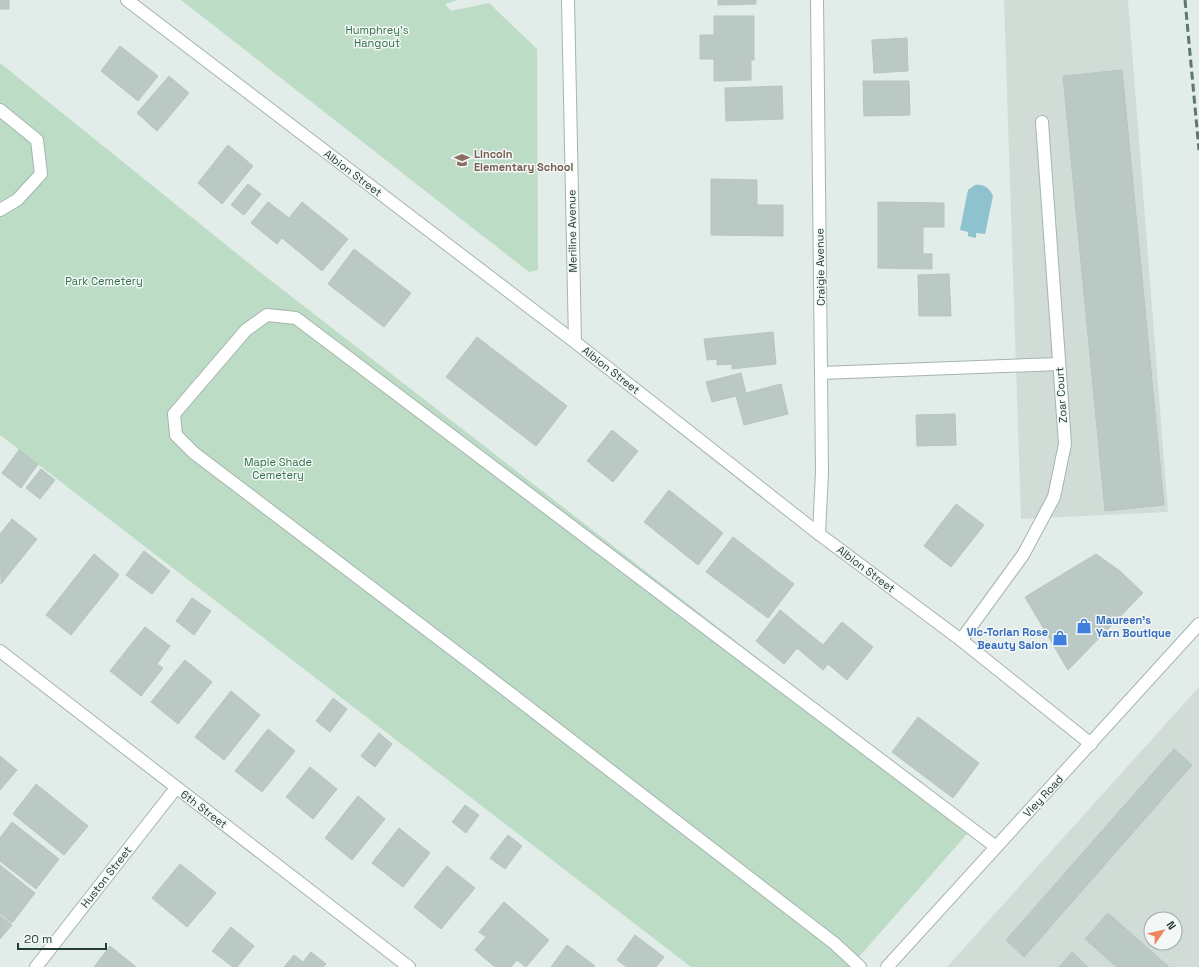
<svg xmlns="http://www.w3.org/2000/svg" width="1199" height="967" font-family="'Space Grotesk',sans-serif">
  <style>
    .built { fill: #d1dcd7; fill-rule: evenodd }
    .green { fill: #bcdcc6 }
    .water { fill: #8dc2ce }
    .building { fill: #bbc9c4; stroke: #b5c5bf }
    .lines { fill: none; stroke-linecap: round; stroke-linejoin: round }
    .minor-casing { stroke: #a5b4af; stroke-width: 14 }
    .minor { stroke: #fff; stroke-width: 12 }
    .rail { stroke: #5e7871; stroke-width: 3; stroke-dasharray: 8 4; stroke-linecap: butt }
    .labels { text-anchor: middle; stroke-width: 3; stroke-linejoin: round; paint-order: stroke }
    .park-label { font-size: 11px; fill: #2f714b; stroke: #f3f8f6 }
    .education-label { font-size: 11px; font-weight: bold; fill: #785e54; stroke: #f3f8f6; text-anchor: start }
    .street-label { font-size: 11px; fill: #233c36; stroke: #f3f8f6 }
    .shop-label { font-size: 11px; font-weight: bold; fill: #366cbe; stroke: #f3f8f6; text-anchor: start }
  </style>
  <rect width="100%" height="100%" fill="#e2ece8"/>
  <g class="built">
    <path d="M 1004,0 L 1128,0 L 1168,512 L 1021,519 Z"/>
    <path d="M 1199,687 L 1199,967 L 947,967 ZM 1151,919 L 1175,919 L 1175,943 L 1151,943 Z"/>
  </g>
  <g class="green">
    <path d="M 181,0 L 458,0 L 445,4 L 451,11 L 489,3 L 537,49 L 538,270 L 529,272 Z"/>
    <path d="M 0,63 L 256,269 L 974,826 L 850,967 L 691,967 L 0,435 Z"/>
  </g>
  <path class="water" d="M 975,185 C 985,184 989,188 993,196 L 985,234 L 976,233 L 976,238 L 968,236 L 968,232 L 960,230 L 968,190 Z"/>
  <g class="building">
    <rect x="0" y="0" width="9" height="9"/>
    <path d="M 718,0 L 756,0 L 756,4 L 718,5 Z"/>
    <path d="M 714,16 L 754,16 L 754,60 L 751,60 L 751,80 L 714,81 L 714,59 L 700,59 L 700,35 L 714,35 Z"/>
    <path d="M 907,38 L 908,71 L 874,73 L 872,40 Z"/>
    <path d="M 120,46 L 158,76 L 138,101 L 101,71 Z"/>
    <path d="M 1122,70 L 1164,505 L 1105,511 L 1063,76 Z"/>
    <path d="M 169,76 L 189,93 L 157,131 L 137,113 Z"/>
    <path d="M 863,81 L 909,81 L 910,115 L 864,116 Z"/>
    <path d="M 782,86 L 783,119 L 726,121 L 725,88 Z"/>
    <path d="M 228,145 L 253,166 L 222,204 L 198,183 Z"/>
    <path d="M 711,179 L 757,180 L 757,205 L 783,205 L 783,236 L 711,235 Z"/>
    <path d="M 248,184 L 261,194 L 244,215 L 231,205 Z"/>
    <path d="M 268,202 L 289,218 L 302,202 L 348,239 L 322,271 L 282,238 L 277,244 L 251,223 Z"/>
    <path d="M 878,202 L 944,203 L 944,227 L 923,227 L 923,254 L 932,254 L 932,269 L 878,268 Z"/>
    <path d="M 354,249 L 411,293 L 384,327 L 328,284 Z"/>
    <path d="M 949,274 L 951,316 L 919,316 L 918,275 Z"/>
    <path d="M 773,332 L 776,364 L 732,369 L 732,364 L 717,365 L 717,359 L 707,360 L 704,339 Z"/>
    <path d="M 477,337 L 567,406 L 536,446 L 446,377 Z"/>
    <path d="M 741,373 L 746,393 L 781,384 L 788,414 L 744,425 L 736,396 L 712,402 L 706,382 Z"/>
    <path d="M 955,414 L 956,445 L 917,446 L 916,415 Z"/>
    <path d="M 612,430 L 638,451 L 613,482 L 587,461 Z"/>
    <path d="M 19,450 L 38,464 L 21,488 L 2,473 Z"/>
    <path d="M 41,469 L 55,480 L 40,499 L 26,488 Z"/>
    <path d="M 669,490 L 723,533 L 698,565 L 644,522 Z"/>
    <path d="M 956,504 L 984,525 L 951,567 L 924,546 Z"/>
    <path d="M 12,519 L 37,539 L 1,584 L 0,534 Z"/>
    <path d="M 733,537 L 794,584 L 768,618 L 706,572 Z"/>
    <path d="M 144,551 L 170,571 L 152,594 L 126,575 Z"/>
    <path d="M 94,554 L 119,575 L 71,635 L 46,615 Z"/>
    <path d="M 1096,554 L 1120,571 L 1143,593 L 1068,670 L 1025,597 Z"/>
    <path d="M 192,598 L 211,611 L 194,635 L 176,621 Z"/>
    <path d="M 780,610 L 823,645 L 842,622 L 873,647 L 847,680 L 828,664 L 823,670 L 797,648 L 784,664 L 756,641 Z"/>
    <path d="M 145,627 L 170,646 L 157,664 L 163,668 L 141,696 L 110,671 Z"/>
    <path d="M 185,660 L 212,682 L 178,724 L 151,702 Z"/>
    <path d="M 231,691 L 260,715 L 224,760 L 195,737 Z"/>
    <path d="M 333,698 L 347,709 L 330,732 L 316,721 Z"/>
    <path d="M 918,717 L 979,763 L 953,798 L 892,752 Z"/>
    <path d="M 268,729 L 295,751 L 262,792 L 235,771 Z"/>
    <path d="M 379,733 L 392,744 L 375,767 L 361,756 Z"/>
    <path d="M 1174,749 L 1192,765 L 1024,957 L 1006,940 Z"/>
    <path d="M 0,756 L 17,770 L 0,790 Z"/>
    <path d="M 310,767 L 337,789 L 313,819 L 286,797 Z"/>
    <path d="M 36,784 L 88,826 L 64,855 L 13,814 Z"/>
    <path d="M 358,796 L 385,819 L 352,860 L 325,838 Z"/>
    <path d="M 465,805 L 479,815 L 466,833 L 452,822 Z"/>
    <path d="M 12,822 L 59,859 L 36,889 L 0,861 L 0,838 Z"/>
    <path d="M 399,828 L 430,853 L 403,887 L 372,863 Z"/>
    <path d="M 508,835 L 522,846 L 505,869 L 490,858 Z"/>
    <path d="M 180,864 L 216,893 L 187,927 L 152,898 Z"/>
    <path d="M 0,865 L 35,893 L 12,923 L 0,913 Z"/>
    <path d="M 447,866 L 475,888 L 441,929 L 414,907 Z"/>
    <path d="M 504,902 L 549,940 L 526,967 L 517,960 L 511,967 L 495,967 L 475,950 L 486,937 L 479,932 Z"/>
    <path d="M 1108,913 L 1169,967 L 1117,967 L 1085,939 Z"/>
    <path d="M 0,915 L 12,925 L 0,939 Z"/>
    <path d="M 231,927 L 254,946 L 237,967 L 233,967 L 212,951 Z"/>
    <path d="M 635,935 L 664,957 L 656,967 L 627,967 L 617,960 Z"/>
    <path d="M 567,945 L 595,966 L 594,967 L 551,967 Z"/>
    <path d="M 110,946 L 136,967 L 94,967 Z"/>
    <path d="M 311,952 L 326,964 L 323,967 L 284,967 L 294,955 L 303,962 Z"/>
    <path d="M 1072,952 L 1088,967 L 1059,967 Z"/>
  </g>
  <g class="lines">
    <defs>
      <g id="minor">
        <path d="M 127,0 L 575,342 L 819,534 L 961,640 L 1091,744"/>
        <path d="M 568,0 L 575,342"/>
        <path d="M 817,0 L 821,373 L 822,472 L 819,534"/>
        <path d="M 0,110 L 37,140 L 41,174 L 17,200 L 0,210"/>
        <path d="M 821,373 L 1059,364"/>
        <path d="M 961,640 L 1023,555 L 1054,497 L 1065,444 L 1042,122"/>
        <path d="M 0,651 L 409,967"/>
        <path d="M 36,967 L 176,788"/>
        <path d="M 860,967 L 834,943 L 476,667 L 194,453 L 176,435 L 174,414 L 246,330 L 267,315 L 296,318 L 996,847"/>
        <path d="M 887,967 L 1199,624"/>
      </g>
    </defs>
    <use href="#minor" class="minor-casing"/>
    <use href="#minor" class="minor"/>
    <path class="rail" d="M 1185,0 L 1199,150"/>
  </g>
  <defs>
    <symbol id="school-bare" viewBox="-9 -9 18 18"><path d="M0-5L7-2L0 1L-7-2ZM-4 1L0 2.5L4 1V4Q0 6-4 4Z" fill="#8d6e63" stroke="#f3f8f6" stroke-width="2.5" paint-order="stroke"/></symbol>
    <symbol id="shop-bare" viewBox="-9 -9 18 18"><path d="M-5-2.5h2.3a2.7 3.5 0 0 1 5.4 0H5L5.5 6h-11ZM-1.5-2.5h3a1.5 2.3 0 0 0-3 0Z" fill="#3f7fe0" stroke="#f3f8f6" stroke-width="2.5" paint-order="stroke"/></symbol>
  </defs>
  <g fill-rule="evenodd">
    <use href="#school-bare" x="451" y="149" width="22" height="22"/>
    <use href="#shop-bare" x="1073" y="615" width="22" height="22"/>
    <use href="#shop-bare" x="1049" y="627" width="22" height="22"/>
  </g>
  <g class="labels">
    <g class="park-label">
      <text x="377" y="34">Humphrey's<tspan x="377" dy="13">Hangout</tspan></text>
      <text x="104" y="285">Park Cemetery</text>
      <text x="278" y="466">Maple Shade<tspan x="278" dy="13">Cemetery</tspan></text>
    </g>
    <g class="education-label">
      <text x="474" y="158">Lincoln<tspan x="474" dy="13">Elementary School</tspan></text>
    </g>
    <g class="street-label">
      <text transform="translate(353 173) rotate(37)" y="4">Albion Street</text>
      <text transform="translate(572 231) rotate(-91)" y="4">Meriline Avenue</text>
      <text transform="translate(820 267) rotate(-91)" y="4">Craigie Avenue</text>
      <text transform="translate(611 370) rotate(38)" y="4">Albion Street</text>
      <text transform="translate(1061 395) rotate(-94)" y="4">Zoar Court</text>
      <text transform="translate(866 569) rotate(37)" y="4">Albion Street</text>
      <text transform="translate(1043 796) rotate(-47)" y="4">Vley Road</text>
      <text transform="translate(204 809) rotate(37)" y="4">6th Street</text>
      <text transform="translate(106 877) rotate(-52)" y="4">Huston Street</text>
    </g>
    <g class="shop-label">
      <text x="1096" y="624">Maureen’s<tspan x="1096" dy="13">Yarn Boutique</tspan></text>
      <text x="1048" y="636" text-anchor="end">Vic-Torian Rose<tspan x="1048" dy="13">Beauty Salon</tspan></text>
    </g>
  </g>
  <g transform="translate(1163 931) rotate(56)"><circle r="19" fill="#f3f8f6" stroke="#a0ada9"/>
  <path d="M0-3L7 15L0 10L-7 15Z" fill="#eb8761"/>
  <text y="-6" font-size="11" font-weight="bold" text-anchor="middle" fill="#233c36">N</text>
  </g>
  <path d="M18 943v6h88v-6" fill="none" stroke="#233c36" stroke-width="2"/>
  <text x="24" y="943" font-size="12" fill="#233c36" stroke="#f3f8f6" stroke-width="3" paint-order="stroke">20 m</text>
</svg>
